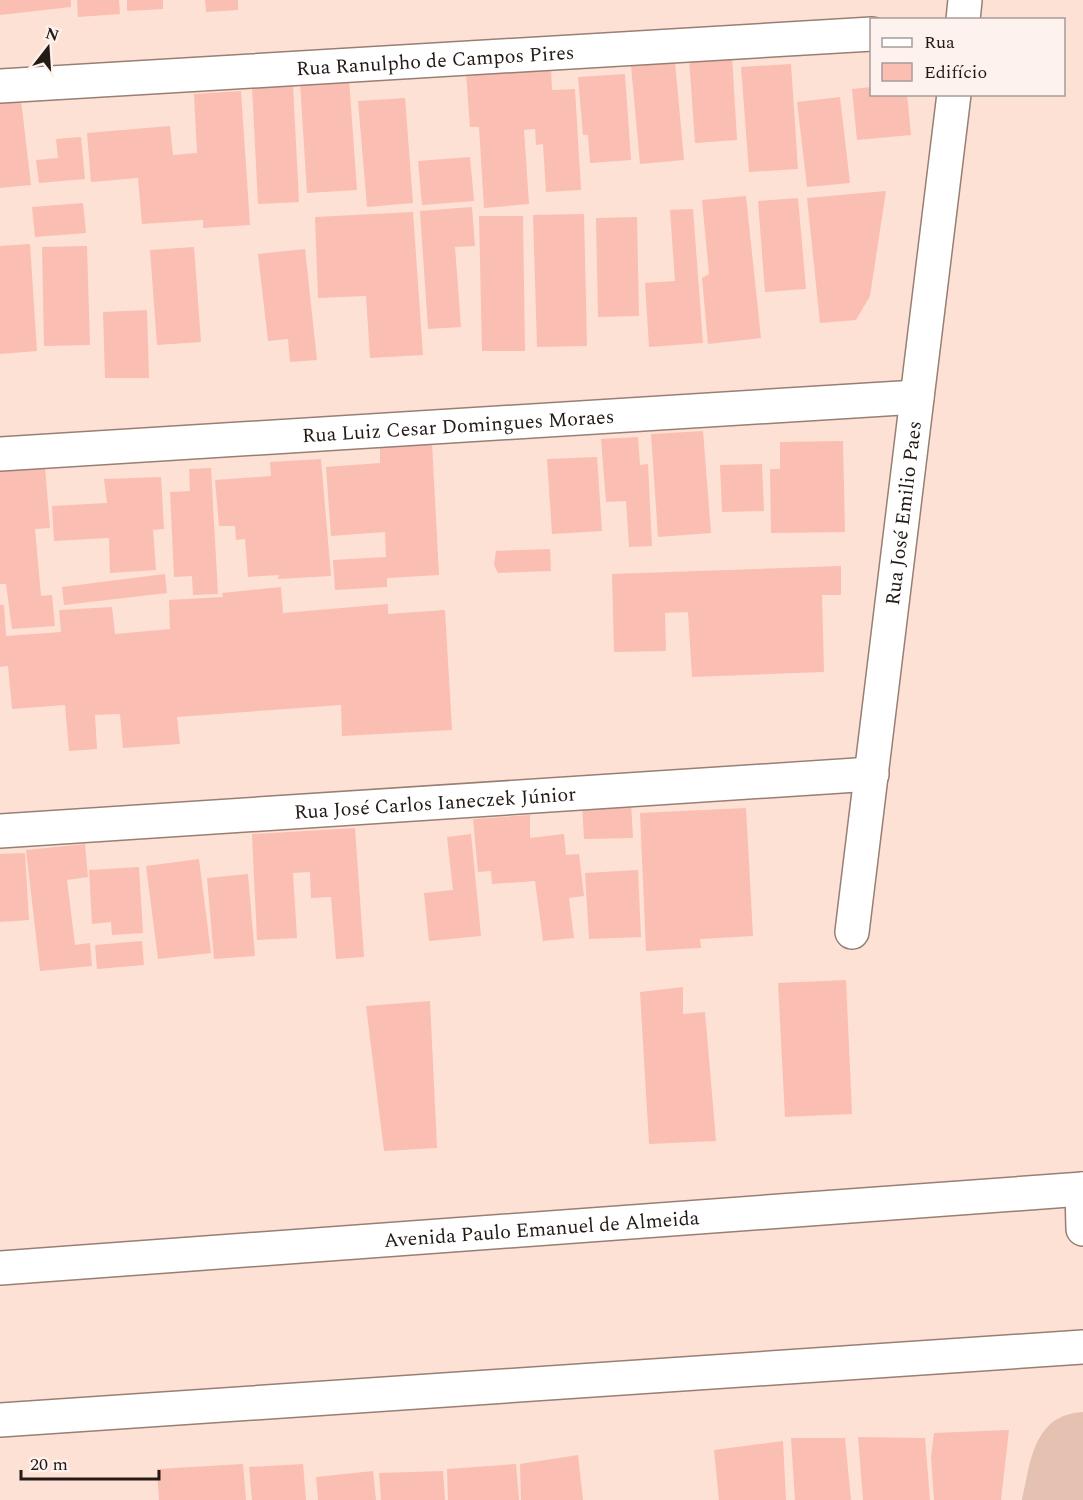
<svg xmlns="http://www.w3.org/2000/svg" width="1083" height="1500" font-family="Spectral,serif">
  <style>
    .green { fill: #e5c1b1 }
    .building { fill: #fbbeb3 }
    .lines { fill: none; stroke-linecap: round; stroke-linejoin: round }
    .street-casing { stroke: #987f73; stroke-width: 36 }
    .secondary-casing { stroke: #987f73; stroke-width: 36 }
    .street { stroke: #fff; stroke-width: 33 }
    .secondary { stroke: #fff; stroke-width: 33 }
    .labels { text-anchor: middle; stroke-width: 4.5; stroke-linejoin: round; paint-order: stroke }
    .street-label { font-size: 20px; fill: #241a16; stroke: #fdf2ed }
  </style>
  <rect width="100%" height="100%" fill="#fde1d4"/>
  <path class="green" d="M 1083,1412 L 1083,1500 L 1022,1500 C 1031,1461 1033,1415 1083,1412 Z"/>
  <g class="building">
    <path d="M 0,0 L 71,0 L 71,7 L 0,15 Z"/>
    <path d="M 77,0 L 119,0 L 120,14 L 78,17 Z"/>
    <path d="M 127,0 L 163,0 L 163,9 L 127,11 Z"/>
    <path d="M 205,0 L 238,0 L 238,10 L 206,12 Z"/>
    <path d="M 732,55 L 737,140 L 695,143 L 689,58 Z"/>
    <path d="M 675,62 L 684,160 L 640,164 L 631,66 Z"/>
    <path d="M 791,64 L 798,169 L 749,172 L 741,67 Z"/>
    <path d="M 551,67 L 552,90 L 575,89 L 581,190 L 546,192 L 543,144 L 536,145 L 535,129 L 524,130 L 529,204 L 484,208 L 479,127 L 470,127 L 466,73 Z"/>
    <path d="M 625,74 L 631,160 L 590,163 L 588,135 L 583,135 L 578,77 Z"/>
    <path d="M 349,79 L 357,190 L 307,193 L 300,82 Z"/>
    <path d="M 293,85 L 299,202 L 258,204 L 252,87 Z"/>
    <path d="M 872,87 L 872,94 L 907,94 L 911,135 L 857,140 L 852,89 Z"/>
    <path d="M 241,91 L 250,225 L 203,228 L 203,220 L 142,224 L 138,178 L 91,182 L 87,133 L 170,126 L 173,155 L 197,153 L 194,94 Z"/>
    <path d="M 840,97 L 850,183 L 807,187 L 797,102 Z"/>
    <path d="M 405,98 L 413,203 L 367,207 L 358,101 Z"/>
    <path d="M 21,100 L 31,185 L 0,188 L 0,101 Z"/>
    <path d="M 81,137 L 85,179 L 39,183 L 36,160 L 58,158 L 56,139 Z"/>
    <path d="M 470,157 L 474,201 L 422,205 L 418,161 Z"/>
    <path d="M 886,191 L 870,296 L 856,320 L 820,323 L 807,198 Z"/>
    <path d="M 746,196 L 761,338 L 708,344 L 702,278 L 709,274 L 702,200 Z"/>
    <path d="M 798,198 L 806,289 L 765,292 L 758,201 Z"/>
    <path d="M 83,203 L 86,233 L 35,237 L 32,207 Z"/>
    <path d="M 472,207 L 475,246 L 455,247 L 461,327 L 428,329 L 420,211 Z"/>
    <path d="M 693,209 L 703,343 L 649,347 L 645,283 L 675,281 L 670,210 Z"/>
    <path d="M 413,212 L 423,355 L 370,358 L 366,296 L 318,298 L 315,217 Z"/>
    <path d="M 584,214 L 587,346 L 537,347 L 533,215 Z"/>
    <path d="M 479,216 L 523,216 L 525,351 L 482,351 Z"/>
    <path d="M 637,217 L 639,316 L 598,317 L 596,218 Z"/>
    <path d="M 30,244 L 37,351 L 0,354 L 0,246 Z"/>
    <path d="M 87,246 L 90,345 L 44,346 L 42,247 Z"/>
    <path d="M 194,247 L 201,342 L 157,345 L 150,250 Z"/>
    <path d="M 305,249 L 317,360 L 290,362 L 288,339 L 268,341 L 258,254 Z"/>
    <path d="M 147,310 L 149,378 L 105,378 L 103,312 Z"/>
    <path d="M 703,431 L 711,533 L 658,537 L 651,434 Z"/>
    <path d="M 638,437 L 640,465 L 648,464 L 652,546 L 629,547 L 626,501 L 606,502 L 601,439 Z"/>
    <path d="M 843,441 L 845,532 L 771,533 L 770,469 L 780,469 L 780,442 Z"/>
    <path d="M 432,443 L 439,575 L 387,578 L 387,587 L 335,590 L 333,560 L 386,557 L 385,532 L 331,536 L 326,467 L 380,463 L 380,446 Z"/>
    <path d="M 597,457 L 602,531 L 552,534 L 547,459 Z"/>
    <path d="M 321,459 L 331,576 L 278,579 L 279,575 L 248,577 L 245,539 L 236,540 L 235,526 L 219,526 L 215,480 L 271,476 L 270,462 Z"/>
    <path d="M 762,464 L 764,511 L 722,512 L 720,465 Z"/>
    <path d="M 45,467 L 50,528 L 35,529 L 41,596 L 52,595 L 55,626 L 12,629 L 6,584 L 0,584 L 0,470 Z"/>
    <path d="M 211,468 L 218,594 L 193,595 L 192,576 L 174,577 L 170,492 L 190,491 L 189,469 Z"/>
    <path d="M 161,477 L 164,529 L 153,530 L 156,570 L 110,573 L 109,538 L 54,541 L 52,506 L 107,503 L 104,479 Z"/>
    <path d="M 550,549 L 551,571 L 498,573 L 494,565 L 496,551 Z"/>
    <path d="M 841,566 L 841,595 L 822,595 L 824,672 L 692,677 L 688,612 L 665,613 L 666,651 L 614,652 L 612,574 Z"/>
    <path d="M 165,574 L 167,593 L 64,605 L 62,587 Z"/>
    <path d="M 281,587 L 283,613 L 388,604 L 388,614 L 445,610 L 452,730 L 342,736 L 341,705 L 177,717 L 180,744 L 123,748 L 120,714 L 95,715 L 97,749 L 69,751 L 65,705 L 12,709 L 8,666 L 0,667 L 0,605 L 4,605 L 6,636 L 61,632 L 59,610 L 112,607 L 115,634 L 170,629 L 169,600 L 223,597 L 222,593 Z"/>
    <path d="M 631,803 L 633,838 L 584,839 L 582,804 Z"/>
    <path d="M 746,808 L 753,936 L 700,939 L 701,948 L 646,951 L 640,813 Z"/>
    <path d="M 530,815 L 530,838 L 564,834 L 566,855 L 579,854 L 584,896 L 569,898 L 574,938 L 543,941 L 535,881 L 492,884 L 491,871 L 478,872 L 473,819 Z"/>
    <path d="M 355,828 L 364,957 L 336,959 L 331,897 L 311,898 L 310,872 L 293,873 L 297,938 L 257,940 L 252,834 Z"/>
    <path d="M 471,834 L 481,936 L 429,941 L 424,893 L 453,890 L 447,837 Z"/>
    <path d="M 85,844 L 88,877 L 67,880 L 75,945 L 90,943 L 92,966 L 40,971 L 26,850 Z"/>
    <path d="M 25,853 L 29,920 L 0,922 L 0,854 Z"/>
    <path d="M 199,859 L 211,953 L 158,959 L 146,866 Z"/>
    <path d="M 139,867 L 143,933 L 112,935 L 111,922 L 92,924 L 89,870 Z"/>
    <path d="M 638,870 L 641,937 L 589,939 L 585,873 Z"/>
    <path d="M 248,874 L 255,956 L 214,959 L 207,878 Z"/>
    <path d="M 142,941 L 144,965 L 97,969 L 95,945 Z"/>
    <path d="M 846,980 L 852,1114 L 785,1117 L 778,983 Z"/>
    <path d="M 683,987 L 683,1014 L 705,1012 L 716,1141 L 649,1144 L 640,992 Z"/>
    <path d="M 430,1001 L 437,1148 L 384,1151 L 366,1006 Z"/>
    <path d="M 1009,1430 L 1001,1500 L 934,1500 L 931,1457 L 934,1433 Z"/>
    <path d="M 858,1437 L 925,1438 L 930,1500 L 863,1500 Z"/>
    <path d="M 791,1438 L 845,1438 L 851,1500 L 795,1500 Z"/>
    <path d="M 783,1441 L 786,1500 L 719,1500 L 714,1450 Z"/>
    <path d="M 578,1455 L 583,1500 L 521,1500 L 520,1464 Z"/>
    <path d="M 243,1464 L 246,1500 L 159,1500 L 157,1469 Z"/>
    <path d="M 303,1464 L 306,1500 L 252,1500 L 249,1467 Z"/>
    <path d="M 516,1464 L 519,1500 L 448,1500 L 447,1469 Z"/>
    <path d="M 373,1471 L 376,1500 L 318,1500 L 316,1477 Z"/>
    <path d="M 443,1471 L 445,1500 L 381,1500 L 379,1473 Z"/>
  </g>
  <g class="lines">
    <defs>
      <g id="street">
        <path d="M 963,20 L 965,0"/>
        <path id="s1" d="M 0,86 L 872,34"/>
        <path id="s2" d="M 0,454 L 917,397"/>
        <path id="s3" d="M 0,831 L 872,774"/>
        <path id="s4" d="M 852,932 L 954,94"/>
      </g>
      <g id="secondary">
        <path d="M 1082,1189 L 1083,1229"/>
        <path id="s5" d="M 0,1268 L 1083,1189"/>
        <path d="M 0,1420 L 1083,1347"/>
      </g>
    </defs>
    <use href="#street" class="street-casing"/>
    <use href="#secondary" class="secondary-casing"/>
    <use href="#street" class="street"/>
    <use href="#secondary" class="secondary"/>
  </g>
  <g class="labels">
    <g class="street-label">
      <text dy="7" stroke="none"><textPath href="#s1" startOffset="436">Rua Ranulpho de Campos Pires</textPath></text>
      <text dy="7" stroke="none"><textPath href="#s2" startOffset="459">Rua Luiz Cesar Domingues Moraes</textPath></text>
      <text dy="7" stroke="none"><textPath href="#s4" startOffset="422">Rua José Emilio Paes</textPath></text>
      <text dy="7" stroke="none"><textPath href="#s3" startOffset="436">Rua José Carlos Ianeczek Júnior</textPath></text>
      <text dy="7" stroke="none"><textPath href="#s5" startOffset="543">Avenida Paulo Emanuel de Almeida</textPath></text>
    </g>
  </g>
  <rect x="870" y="18" width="195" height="78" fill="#fdf2ed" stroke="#a69c97" stroke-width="1.5"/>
  <rect x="882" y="38" width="30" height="9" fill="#ffffff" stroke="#a69c97" stroke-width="1.5"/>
  <text x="924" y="48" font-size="18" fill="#241a16">Rua</text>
  <rect x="882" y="63" width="30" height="18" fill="#fbbeb3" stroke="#a69c97" stroke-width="1.5"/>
  <text x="924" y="78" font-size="18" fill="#241a16">Edifício</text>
  <g transform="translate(48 48) rotate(17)" stroke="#fdf2ed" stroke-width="4.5" paint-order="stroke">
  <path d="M0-4.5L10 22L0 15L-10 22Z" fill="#241a16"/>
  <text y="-9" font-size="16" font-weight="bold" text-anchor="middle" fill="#241a16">N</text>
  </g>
  <path d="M21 1470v9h138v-9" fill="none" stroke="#241a16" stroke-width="3"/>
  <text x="30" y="1470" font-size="18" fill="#241a16" stroke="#fdf2ed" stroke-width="4.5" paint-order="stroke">20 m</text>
</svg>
